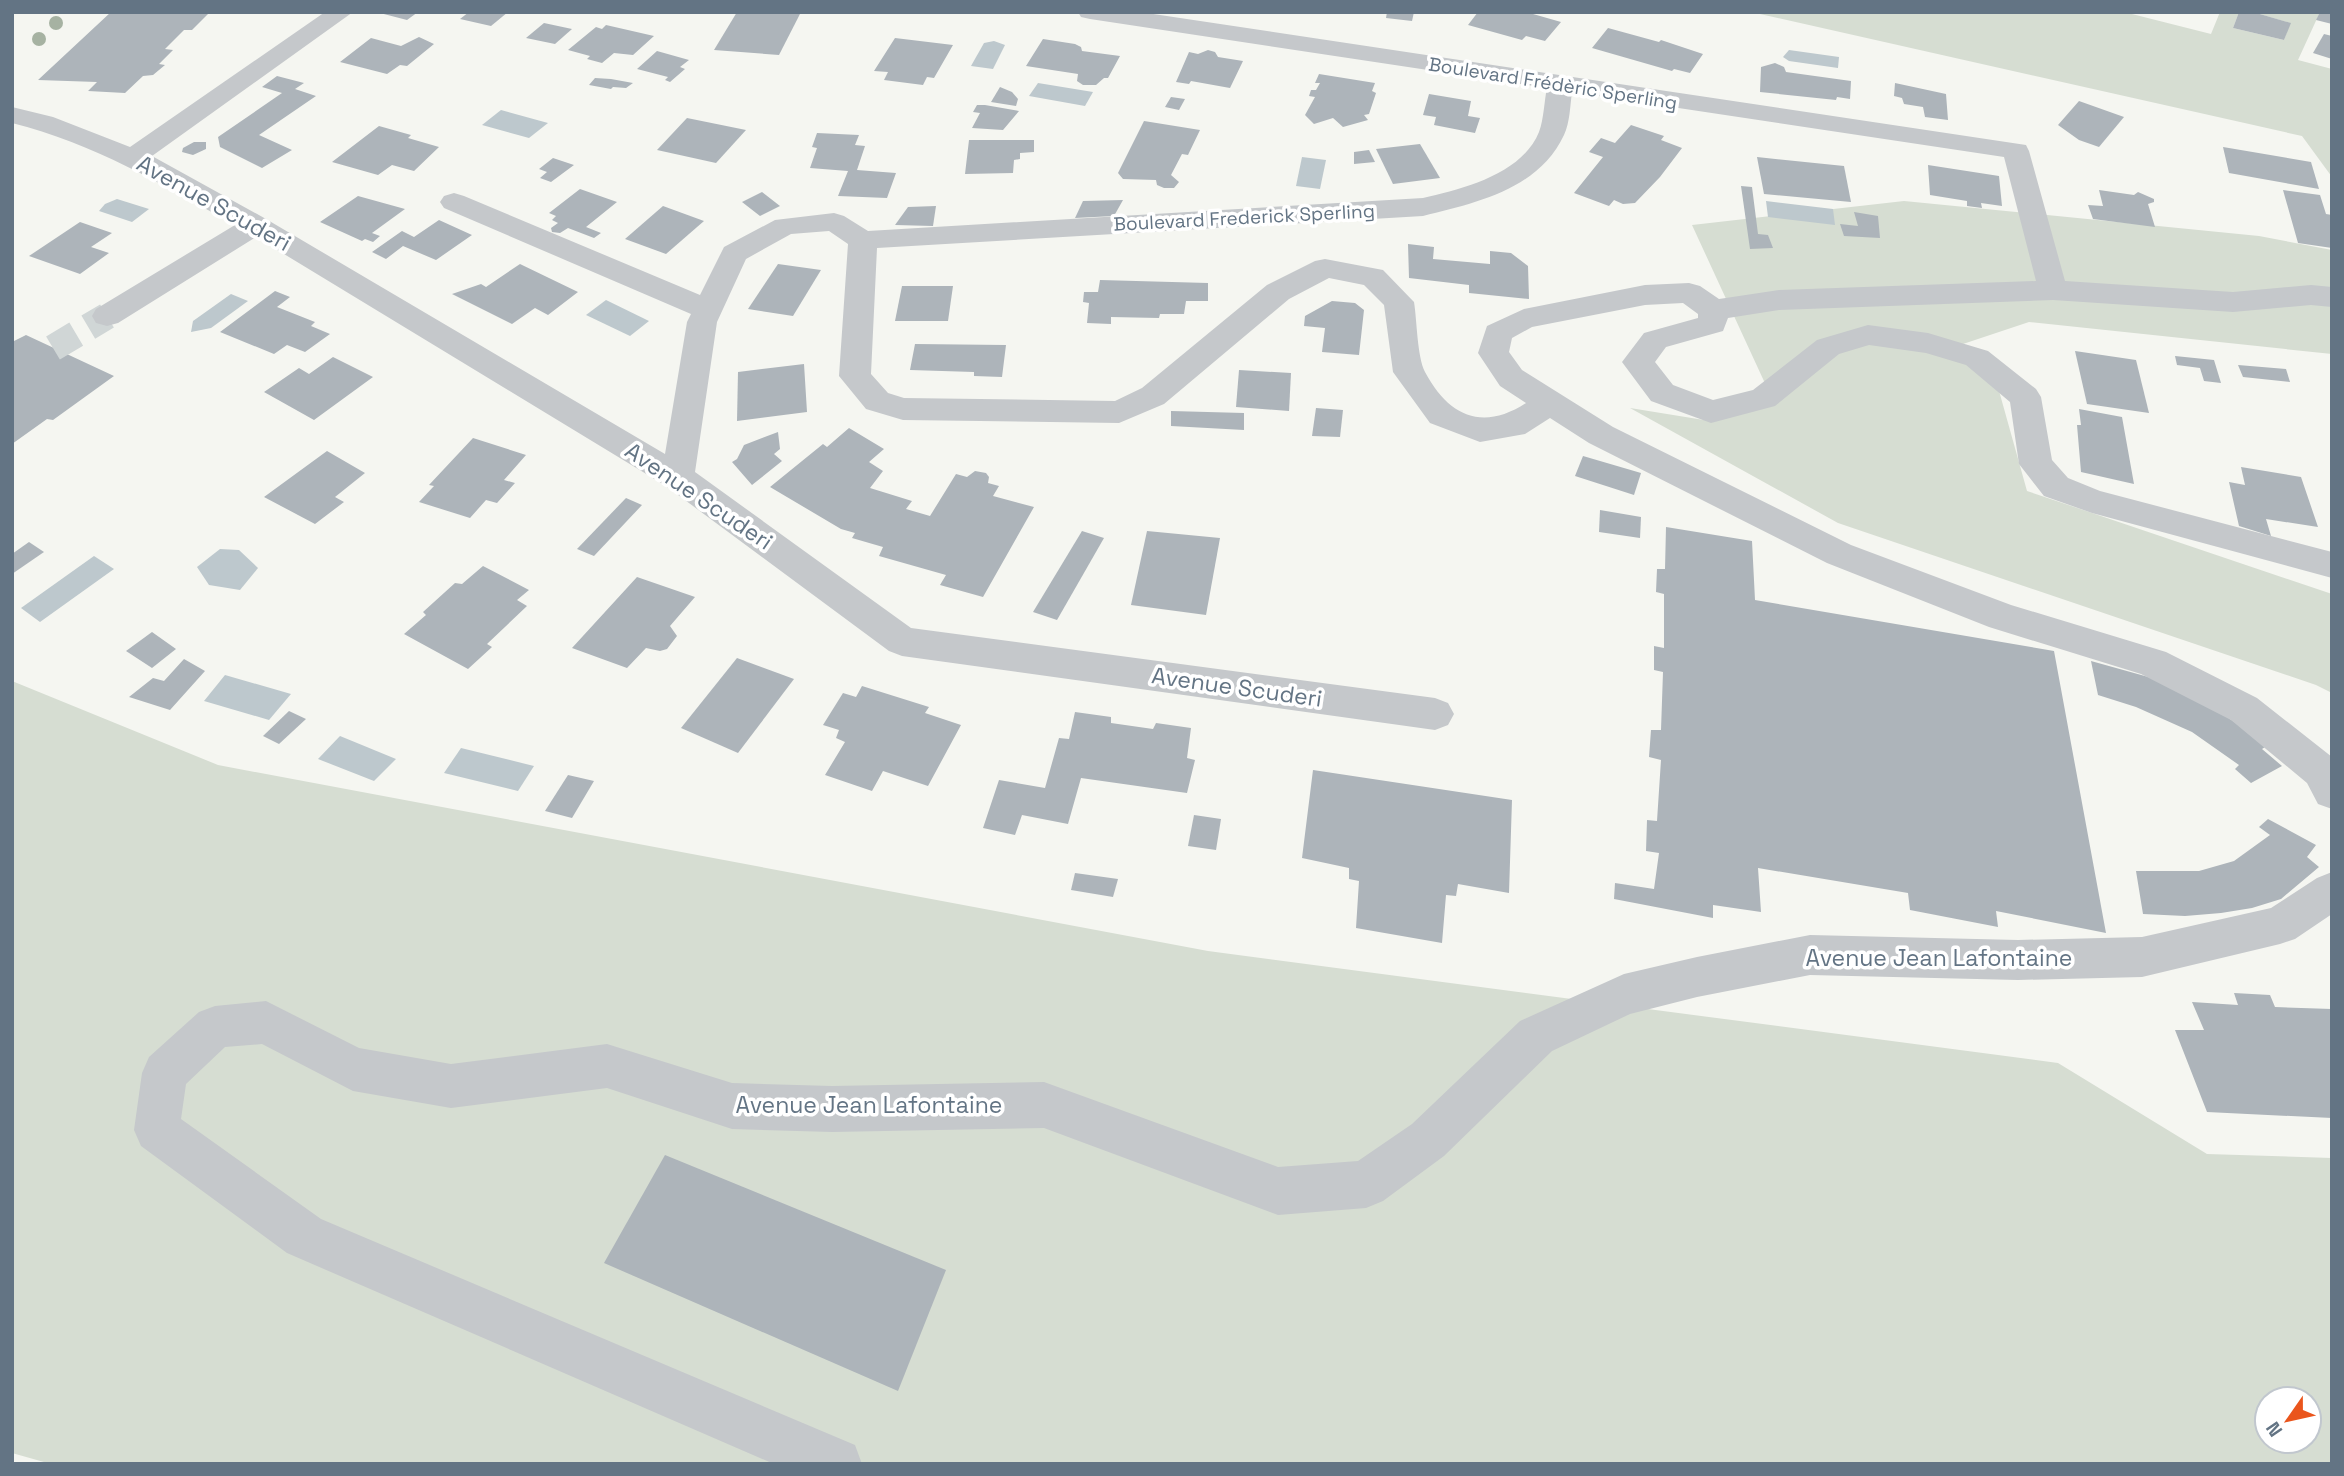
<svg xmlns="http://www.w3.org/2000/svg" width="2344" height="1476" font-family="'Space Grotesk',sans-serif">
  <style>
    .green { fill: #d6ddd2; fill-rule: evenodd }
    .water { fill: #bdc8cd }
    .building { fill: #adb4ba }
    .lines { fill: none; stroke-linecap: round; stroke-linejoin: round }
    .minor-tunnel { stroke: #d0d6d6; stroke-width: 27; stroke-dasharray: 27 14; stroke-linecap: butt }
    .minor { fill: #c5c8cb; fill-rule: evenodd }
    .tree { fill: #a6b2a2 }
    .labels { text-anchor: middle; stroke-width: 7; stroke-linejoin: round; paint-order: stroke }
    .far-street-label { font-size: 19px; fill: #637484; stroke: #fff }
    .street-label { font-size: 23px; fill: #637484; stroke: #fff }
  </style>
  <rect width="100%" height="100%" fill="#f5f6f1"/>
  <g class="green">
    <path d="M 1751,12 L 2124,12 L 2211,34 L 2220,12 L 2239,12 L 2233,28 L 2284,40 L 2290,23 L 2253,12 L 2320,12 L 2298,60 L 2332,69 L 2332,177 L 2302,136 Z"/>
    <path d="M 1904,201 L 2259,236 L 2332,250 L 2332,354 L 2029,322 L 1945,350 L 1996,380 L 2027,491 L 2332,594 L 2332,693 L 2316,685 L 1838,523 L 1630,408 L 1704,420 L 1775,405 L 1692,225 Z"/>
    <path d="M 12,681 L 218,765 L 1208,951 L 2058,1063 L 2207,1154 L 2332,1158 L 2332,1464 L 51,1464 L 12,1453 ZM 2267,1399 L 2309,1399 L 2309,1441 L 2267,1441 Z"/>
  </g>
  <g class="water">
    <path d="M 994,41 L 1005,45 L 993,69 L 971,66 L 984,43 Z"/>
    <path d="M 1789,50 L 1839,57 L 1838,68 L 1789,61 L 1783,57 Z"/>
    <path d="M 1038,83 L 1093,92 L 1085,106 L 1029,96 Z"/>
    <path d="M 501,110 L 548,123 L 529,138 L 482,125 Z"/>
    <path d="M 1302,157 L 1326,160 L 1320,189 L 1296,186 Z"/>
    <path d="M 117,199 L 149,209 L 132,222 L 99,211 L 105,204 Z"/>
    <path d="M 1766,201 L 1833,209 L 1835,225 L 1768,217 Z"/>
    <path d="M 231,294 L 248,301 L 211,328 L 191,332 L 193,321 Z"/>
    <path d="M 606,300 L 649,321 L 630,336 L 586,315 Z"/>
    <path d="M 220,549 L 239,550 L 258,568 L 240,590 L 209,585 L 197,567 Z"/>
    <path d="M 94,556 L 114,569 L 40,622 L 21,608 Z"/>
    <path d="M 225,675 L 291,694 L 269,720 L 204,701 Z"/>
    <path d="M 340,736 L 396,759 L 374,781 L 318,759 Z"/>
    <path d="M 461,748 L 534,766 L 518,791 L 444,773 Z"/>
  </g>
  <g class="building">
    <path d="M 111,12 L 210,12 L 192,30 L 184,30 L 165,49 L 173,50 L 159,64 L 165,65 L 153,75 L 143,76 L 125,93 L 88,91 L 97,82 L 38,80 Z"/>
    <path d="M 376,12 L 418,12 L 407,20 Z"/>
    <path d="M 469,12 L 508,12 L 491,26 L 460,19 Z"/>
    <path d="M 737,12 L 801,12 L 779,55 L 714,50 Z"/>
    <path d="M 1387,12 L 1414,12 L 1412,21 L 1386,18 Z"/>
    <path d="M 1478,12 L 1526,12 L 1561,22 L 1545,41 L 1526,36 L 1522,40 L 1468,25 Z"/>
    <path d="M 2239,12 L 2253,12 L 2291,23 L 2284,40 L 2233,28 Z"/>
    <path d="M 2320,12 L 2332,12 L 2332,24 L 2316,20 Z"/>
    <path d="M 544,23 L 572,29 L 555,44 L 526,38 Z"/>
    <path d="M 606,25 L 654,36 L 633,55 L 614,53 L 602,63 L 587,59 L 590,56 L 568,50 L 596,27 L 602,29 Z"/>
    <path d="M 1608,28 L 1659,42 L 1661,40 L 1703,54 L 1690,73 L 1674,69 L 1672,71 L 1592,48 Z"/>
    <path d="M 2324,34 L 2332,36 L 2332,59 L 2313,53 Z"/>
    <path d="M 419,37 L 434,44 L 407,66 L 400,65 L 387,74 L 340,62 L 371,38 L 401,46 Z"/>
    <path d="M 895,38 L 953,45 L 934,78 L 927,77 L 923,85 L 884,80 L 888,72 L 874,71 Z"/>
    <path d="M 1043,39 L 1075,44 L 1081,47 L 1082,51 L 1120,56 L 1108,78 L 1104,78 L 1096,85 L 1083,85 L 1077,81 L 1078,74 L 1026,66 Z"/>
    <path d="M 1208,50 L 1215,52 L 1218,57 L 1243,61 L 1230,88 L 1191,81 L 1189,84 L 1176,82 L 1189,52 L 1198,54 Z"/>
    <path d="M 657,51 L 689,60 L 680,67 L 685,69 L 670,82 L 665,80 L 668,77 L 637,69 Z"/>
    <path d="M 1775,63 L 1784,67 L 1786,72 L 1851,81 L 1850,99 L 1837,97 L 1836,100 L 1760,92 L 1761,67 Z"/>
    <path d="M 1319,74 L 1375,83 L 1372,91 L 1376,93 L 1369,114 L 1364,115 L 1368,120 L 1343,127 L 1333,118 L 1314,124 L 1305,115 L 1315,97 L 1309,96 L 1311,90 L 1316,90 L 1320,83 L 1315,83 Z"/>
    <path d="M 277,76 L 304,83 L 295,89 L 316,96 L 259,135 L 292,150 L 262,168 L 220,147 L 218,137 L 282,93 L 262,87 Z"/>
    <path d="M 595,78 L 611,79 L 633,83 L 626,88 L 613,87 L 611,89 L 589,85 Z"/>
    <path d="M 1895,83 L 1946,94 L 1948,120 L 1925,117 L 1923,107 L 1904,104 L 1902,98 L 1894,96 Z"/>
    <path d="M 1000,87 L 1012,92 L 1018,99 L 1016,106 L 991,102 Z"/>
    <path d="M 1429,94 L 1471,101 L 1468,116 L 1480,118 L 1475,133 L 1434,125 L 1436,117 L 1423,115 Z"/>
    <path d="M 1171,97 L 1185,99 L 1179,110 L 1165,107 Z"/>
    <path d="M 2079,101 L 2124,117 L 2099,147 L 2079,140 L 2058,125 Z"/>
    <path d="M 977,105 L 985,105 L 1019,111 L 1003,130 L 972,128 L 980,113 L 973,112 Z"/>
    <path d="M 687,118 L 746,130 L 716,163 L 657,150 Z"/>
    <path d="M 1144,121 L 1200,130 L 1188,155 L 1182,154 L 1171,175 L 1179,182 L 1174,188 L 1164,188 L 1157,185 L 1156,180 L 1123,179 L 1118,173 Z"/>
    <path d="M 1631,125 L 1664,136 L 1661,140 L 1682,148 L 1660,177 L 1635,203 L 1623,204 L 1614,200 L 1609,206 L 1574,193 L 1603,157 L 1589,152 L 1601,138 L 1615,143 Z"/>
    <path d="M 379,126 L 411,135 L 408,138 L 439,147 L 414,171 L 392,165 L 378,175 L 332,162 Z"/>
    <path d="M 817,133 L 859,135 L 855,145 L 865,146 L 857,170 L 896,173 L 887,198 L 838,196 L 848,171 L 810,168 L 817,148 L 812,147 Z"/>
    <path d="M 969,140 L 1034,140 L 1034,152 L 1020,153 L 1020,159 L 1014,160 L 1013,173 L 965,174 Z"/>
    <path d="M 194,142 L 206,142 L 206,149 L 193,155 L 182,152 L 183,148 Z"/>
    <path d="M 1420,144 L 1440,178 L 1393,184 L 1376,149 Z"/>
    <path d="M 2223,147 L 2311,162 L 2319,189 L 2229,173 Z"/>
    <path d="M 1369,150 L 1375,162 L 1354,164 L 1354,152 Z"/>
    <path d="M 1757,157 L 1844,166 L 1851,202 L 1764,194 Z"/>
    <path d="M 553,158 L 574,165 L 551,182 L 540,178 L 547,172 L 539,169 Z"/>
    <path d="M 1928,165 L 1999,176 L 2002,206 L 1981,203 L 1982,208 L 1967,206 L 1967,201 L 1930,195 Z"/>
    <path d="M 1741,186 L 1752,187 L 1758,234 L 1768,235 L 1773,248 L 1750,249 Z"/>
    <path d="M 580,189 L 617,202 L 586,227 L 601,233 L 594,238 L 568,228 L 560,233 L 552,232 L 551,228 L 558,223 L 552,220 L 556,216 L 549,213 Z"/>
    <path d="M 2099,190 L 2134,195 L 2138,192 L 2154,199 L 2154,202 L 2148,204 L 2155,227 L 2093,219 L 2088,205 L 2103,206 Z"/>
    <path d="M 2283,190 L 2320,195 L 2326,214 L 2332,215 L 2332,248 L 2298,243 Z"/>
    <path d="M 762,192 L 780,206 L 760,216 L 742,202 Z"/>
    <path d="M 358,196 L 405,209 L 372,233 L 380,236 L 373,242 L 365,239 L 362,241 L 320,222 Z"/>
    <path d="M 1123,200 L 1114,216 L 1075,218 L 1083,201 Z"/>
    <path d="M 663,206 L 704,221 L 666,254 L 625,239 Z"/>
    <path d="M 936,206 L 933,226 L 895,225 L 908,207 Z"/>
    <path d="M 1854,212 L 1878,216 L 1880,238 L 1844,236 L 1840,224 L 1858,226 Z"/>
    <path d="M 439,220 L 472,235 L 436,260 L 403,246 L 386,259 L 372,252 L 402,231 L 414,237 Z"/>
    <path d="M 80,222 L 112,233 L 91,247 L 109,253 L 80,274 L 29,256 Z"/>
    <path d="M 1408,244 L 1434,247 L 1433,259 L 1490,264 L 1490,251 L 1511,253 L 1528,266 L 1529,299 L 1469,293 L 1469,285 L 1409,278 Z"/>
    <path d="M 520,264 L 578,292 L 548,315 L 535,308 L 512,324 L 452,294 L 481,284 L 486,287 Z"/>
    <path d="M 778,264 L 821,270 L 793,316 L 748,309 Z"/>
    <path d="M 1100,280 L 1208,283 L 1208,301 L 1186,301 L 1184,314 L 1160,314 L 1159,318 L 1111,317 L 1111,324 L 1087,323 L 1089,303 L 1083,302 L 1084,292 L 1098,292 Z"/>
    <path d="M 902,286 L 953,286 L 948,321 L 895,321 Z"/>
    <path d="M 275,291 L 290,297 L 277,307 L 315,322 L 311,326 L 330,334 L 305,352 L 287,345 L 274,354 L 220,332 Z"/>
    <path d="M 1332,301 L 1355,303 L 1364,310 L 1359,355 L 1322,352 L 1325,328 L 1304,326 L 1305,316 Z"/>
    <path d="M 26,335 L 114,376 L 53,420 L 47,419 L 12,444 L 12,342 Z"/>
    <path d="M 915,344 L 1006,345 L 1002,377 L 974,376 L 974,372 L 910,370 Z"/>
    <path d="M 2075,351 L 2136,360 L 2149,413 L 2087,404 Z"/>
    <path d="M 2175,356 L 2214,360 L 2221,383 L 2204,381 L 2200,368 L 2177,365 Z"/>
    <path d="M 333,357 L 373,377 L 314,420 L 264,392 L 299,368 L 309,374 Z"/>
    <path d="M 804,364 L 807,412 L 737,421 L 738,372 Z"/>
    <path d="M 2238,365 L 2286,369 L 2290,382 L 2243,377 Z"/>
    <path d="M 1239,370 L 1291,373 L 1289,411 L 1236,407 Z"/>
    <path d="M 1316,408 L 1343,410 L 1340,437 L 1312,436 Z"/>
    <path d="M 2079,409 L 2122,417 L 2134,484 L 2081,472 L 2077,425 L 2081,425 Z"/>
    <path d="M 1171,411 L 1244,413 L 1244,430 L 1171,426 Z"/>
    <path d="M 849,428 L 884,449 L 869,462 L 883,471 L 870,488 L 912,501 L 906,509 L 930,516 L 956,474 L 967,477 L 975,471 L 986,473 L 989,477 L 988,483 L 999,486 L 993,496 L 1034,507 L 983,597 L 940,585 L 946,575 L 879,556 L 883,547 L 852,538 L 855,533 L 841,529 L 770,487 L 823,444 L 827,447 Z"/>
    <path d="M 778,432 L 780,449 L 774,454 L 782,461 L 752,485 L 732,462 L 737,459 L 744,445 Z"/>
    <path d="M 473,438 L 526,455 L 504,480 L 515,483 L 497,503 L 486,500 L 470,518 L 419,502 L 434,486 L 429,485 Z"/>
    <path d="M 327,451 L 365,473 L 335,497 L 344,502 L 315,524 L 264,497 Z"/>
    <path d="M 1583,456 L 1641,473 L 1634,495 L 1575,476 Z"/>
    <path d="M 2241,467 L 2301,477 L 2318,527 L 2266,519 L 2271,536 L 2239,526 L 2229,482 L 2245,485 Z"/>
    <path d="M 626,498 L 642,505 L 594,556 L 577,549 Z"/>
    <path d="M 1600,510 L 1641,517 L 1640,538 L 1599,532 Z"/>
    <path d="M 1666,527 L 1752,541 L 1755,600 L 2054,651 L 2106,933 L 1996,911 L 1998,927 L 1910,910 L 1908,893 L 1758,868 L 1761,912 L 1713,905 L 1713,918 L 1614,899 L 1615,883 L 1654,889 L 1659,853 L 1646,851 L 1647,820 L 1657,821 L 1661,760 L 1649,757 L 1651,730 L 1661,730 L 1663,672 L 1654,670 L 1654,646 L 1664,648 L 1664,594 L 1656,592 L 1657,569 L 1665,569 Z"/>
    <path d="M 1082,531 L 1104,538 L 1057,620 L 1033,612 Z"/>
    <path d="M 1147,531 L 1220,538 L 1206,615 L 1131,605 Z"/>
    <path d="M 29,542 L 44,552 L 12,574 L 12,554 Z"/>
    <path d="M 483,566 L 529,590 L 517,600 L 527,606 L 487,644 L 492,647 L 468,669 L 404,634 L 426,615 L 423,612 L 455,583 L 462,584 Z"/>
    <path d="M 637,577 L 695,597 L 670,626 L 677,636 L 667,649 L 660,651 L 646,648 L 627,668 L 572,648 Z"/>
    <path d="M 152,632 L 176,649 L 152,668 L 126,651 Z"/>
    <path d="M 737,658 L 794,679 L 738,753 L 681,728 Z"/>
    <path d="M 184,659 L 205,671 L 170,710 L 129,697 L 153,678 L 164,681 Z"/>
    <path d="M 2091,661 L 2152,678 L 2211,706 L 2268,745 L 2262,749 L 2282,766 L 2251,783 L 2235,769 L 2239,765 L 2192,732 L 2136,707 L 2098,695 Z"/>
    <path d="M 862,686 L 929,707 L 925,713 L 961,725 L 928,786 L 883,771 L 872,791 L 825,775 L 845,742 L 836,738 L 839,730 L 823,725 L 843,693 L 856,697 Z"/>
    <path d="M 289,711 L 306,719 L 279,744 L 263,736 Z"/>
    <path d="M 1075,712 L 1111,717 L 1111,723 L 1153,729 L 1156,723 L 1191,728 L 1187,758 L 1195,760 L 1187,793 L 1081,778 L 1068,824 L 1022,815 L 1015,835 L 983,828 L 999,780 L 1045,788 L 1059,738 L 1069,739 Z"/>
    <path d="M 1313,770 L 1512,800 L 1509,893 L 1458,884 L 1456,896 L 1446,895 L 1442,943 L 1356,928 L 1359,881 L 1349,879 L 1349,868 L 1302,858 Z"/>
    <path d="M 568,775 L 594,781 L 572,818 L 545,811 Z"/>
    <path d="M 1194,815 L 1221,819 L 1216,850 L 1188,846 Z"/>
    <path d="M 2268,819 L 2316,845 L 2307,857 L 2319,867 L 2281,899 L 2252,908 L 2221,913 L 2185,916 L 2143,914 L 2136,871 L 2199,871 L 2234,861 L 2270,835 L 2259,827 Z"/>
    <path d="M 1075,873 L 1118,879 L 1113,897 L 1071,890 Z"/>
    <path d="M 2234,993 L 2270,995 L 2275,1007 L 2332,1009 L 2332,1118 L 2207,1112 L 2175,1030 L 2204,1030 L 2192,1002 L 2238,1005 Z"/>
    <path d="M 665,1155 L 946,1270 L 898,1391 L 604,1263 Z"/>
  </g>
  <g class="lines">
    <path class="minor-tunnel" d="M 53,348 L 107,316"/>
    <g class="minor">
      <path d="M 325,12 L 353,12 L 152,156 L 266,219 L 665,454 L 687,322 L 691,314 L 444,208 L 440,202 L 444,196 L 454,193 L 464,196 L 700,295 L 724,247 L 775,220 L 834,213 L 844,216 L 868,231 L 1423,198 C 1463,189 1522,174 1539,132 C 1544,118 1544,102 1547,88 L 1090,19 L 1081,17 L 1078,12 L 1140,12 L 2026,145 L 2029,151 L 2065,281 L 2233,292 L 2311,285 L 2332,287 L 2332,307 L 2311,305 L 2233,312 L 2053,300 L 1779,310 L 1728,318 L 1723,331 L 1666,347 L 1655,362 L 1673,385 L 1713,400 L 1753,390 L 1817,340 L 1868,325 L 1928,333 L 1988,351 L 2036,389 L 2041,397 L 2052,460 L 2068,478 L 2100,491 L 2332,552 L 2332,578 L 2092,513 L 2044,496 L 2019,464 L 2010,402 L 1966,365 L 1926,353 L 1869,345 L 1839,354 L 1775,406 L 1711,423 L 1651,401 L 1622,362 L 1644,333 L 1698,318 L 1698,314 L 1683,303 L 1645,305 L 1532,327 L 1512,338 L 1509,352 L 1522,370 L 1613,427 L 1851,545 L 2011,605 L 2166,652 L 2257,698 L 2332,757 L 2332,809 L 2318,804 L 2307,783 L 2231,720 L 2141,674 L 1989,627 L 1827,563 L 1589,443 L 1550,418 L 1525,434 L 1480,442 L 1430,423 L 1393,372 L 1384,305 L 1364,285 L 1329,278 L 1289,299 L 1164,404 L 1119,423 L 903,420 L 866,409 L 839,376 L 848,244 L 829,231 L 791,234 L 746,259 L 717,322 L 695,472 L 911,628 L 1435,698 L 1448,703 L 1454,714 L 1448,725 L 1435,730 L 902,656 L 889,651 L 666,486 L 256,237 L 118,323 L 107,326 L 96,323 L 92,316 L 96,309 L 235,225 C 163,185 93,143 12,123 L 12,107 L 53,117 L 130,147 ZM 1572,92 L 2004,157 L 2036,281 L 1779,290 L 1719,299 L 1700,286 L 1689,283 L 1645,285 L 1524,309 L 1487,326 L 1478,353 L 1500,386 L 1526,403 C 1483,431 1449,417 1425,372 C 1417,356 1417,320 1414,302 L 1383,270 L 1325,259 L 1315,261 L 1267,285 L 1142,388 L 1115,401 L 904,398 L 888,393 L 871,374 L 877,248 L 1423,216 C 1476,203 1539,189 1564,135 C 1570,122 1570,106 1572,92 Z"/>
      <path d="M 2332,872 L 2332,914 L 2295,939 L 2280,944 L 2142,977 L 2018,980 L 1810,975 L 1697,997 L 1630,1014 L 1552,1051 L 1444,1156 L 1383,1201 L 1366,1208 L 1278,1215 L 1044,1128 L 832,1132 L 732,1129 L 607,1088 L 451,1108 L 353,1091 L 262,1044 L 225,1047 L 186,1084 L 181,1119 L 321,1219 L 855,1445 L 862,1464 L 774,1464 L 287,1253 L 141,1146 L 134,1130 L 142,1073 L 149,1057 L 199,1012 L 215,1006 L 266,1001 L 359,1048 L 451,1064 L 607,1044 L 732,1083 L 832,1086 L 1044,1082 L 1278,1167 L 1358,1161 L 1412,1124 L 1520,1021 L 1624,974 L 1697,957 L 1810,935 L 2018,940 L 2142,937 L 2271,908 L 2317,878 Z"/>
    </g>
  </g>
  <g class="tree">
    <circle cx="56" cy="23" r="7"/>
    <circle cx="39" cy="39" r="7"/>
  </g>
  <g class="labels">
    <g class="far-street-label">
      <text transform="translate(1553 83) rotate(9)" y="7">Boulevard Frédèric Sperling</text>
      <text transform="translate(1244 217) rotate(-3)" y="7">Boulevard Frederick Sperling</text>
    </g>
    <g class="street-label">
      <text transform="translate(214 203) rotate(29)" y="8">Avenue Scuderi</text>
      <text transform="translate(699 496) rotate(34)" y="8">Avenue Scuderi</text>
      <text transform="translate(1237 687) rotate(8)" y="8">Avenue Scuderi</text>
      <text x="1939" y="966">Avenue Jean Lafontaine</text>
      <text x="869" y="1113">Avenue Jean Lafontaine</text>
    </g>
  </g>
  <rect width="2344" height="1476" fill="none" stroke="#637484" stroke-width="28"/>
  <g transform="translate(2288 1420) rotate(236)"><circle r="33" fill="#ffffff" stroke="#c1c7ce" stroke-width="2"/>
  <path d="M0-5L12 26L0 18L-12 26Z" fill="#ea551c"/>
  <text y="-10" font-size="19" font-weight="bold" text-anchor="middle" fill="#637484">N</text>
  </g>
</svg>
